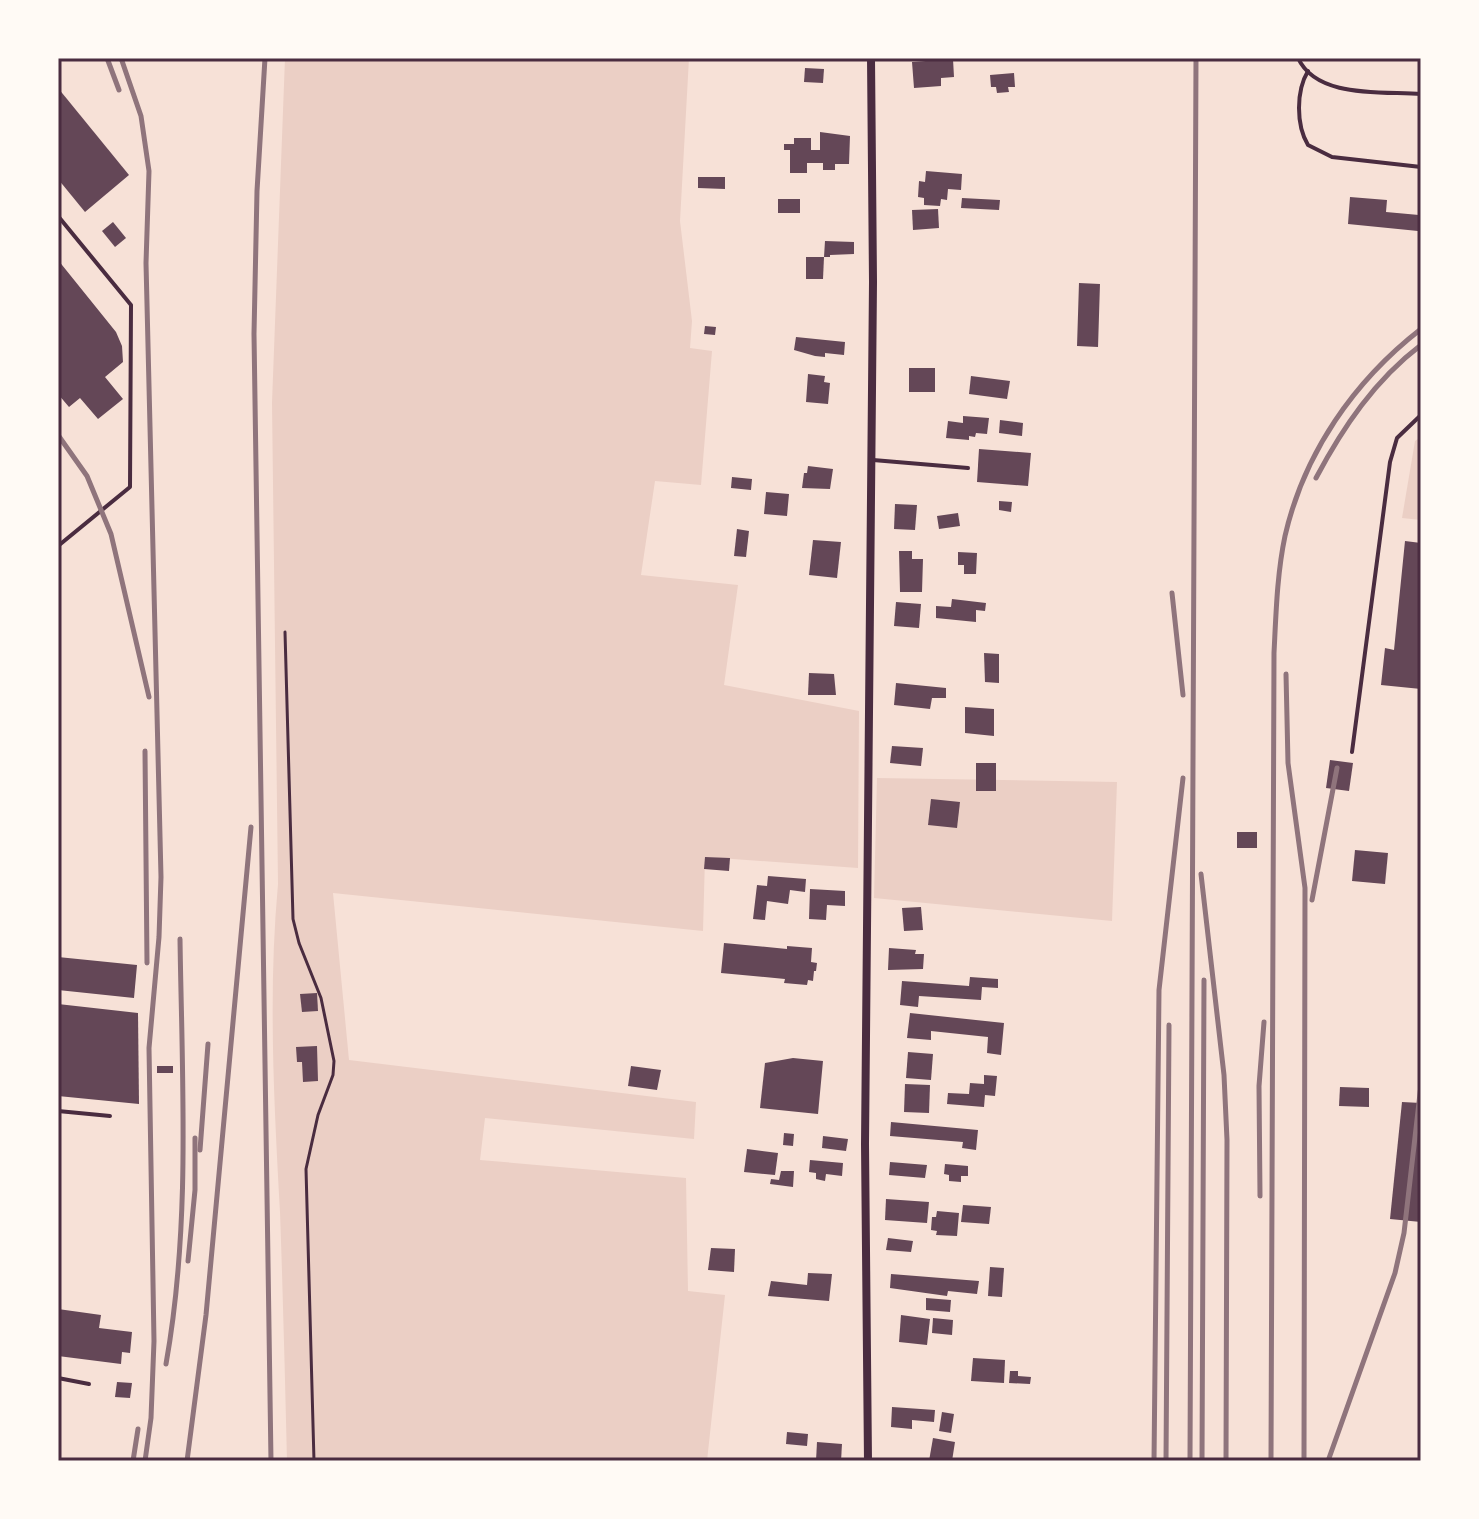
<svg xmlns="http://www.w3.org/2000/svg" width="1479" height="1519" font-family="'Archivo Narrow',sans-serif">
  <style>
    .green { fill: #ebcfc5 }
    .building { fill: #644757 }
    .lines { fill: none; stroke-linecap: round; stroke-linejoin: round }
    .path { stroke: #4a2c40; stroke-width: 3 }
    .service { stroke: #4a2c40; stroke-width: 4 }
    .minor { stroke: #4a2c40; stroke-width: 8 }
    .rail { stroke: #8f747c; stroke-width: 5 }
    .neatline { fill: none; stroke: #4a2c40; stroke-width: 3 }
  </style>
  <rect width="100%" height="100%" fill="#f7e1d7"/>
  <g class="green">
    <path d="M 285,58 L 689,58 L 680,221 L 692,321 L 690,348 L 712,351 L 701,485 L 655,481 L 641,575 L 738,585 L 724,685 L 859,711 L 858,868 L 705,857 L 703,931 L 333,893 L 349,1060 L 696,1102 L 694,1139 L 485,1118 L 480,1160 L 686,1178 L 688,1291 L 725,1295 L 707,1461 L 287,1461 C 285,1378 283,1295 280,1212 C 274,1103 268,993 278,884 L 272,403 Z"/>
    <path d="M 1421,437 L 1421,520 L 1402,518 L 1415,441 Z"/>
    <path d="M 877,778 L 1117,782 L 1112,921 L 874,898 Z"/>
  </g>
  <g class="building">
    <path d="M 953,59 L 954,77 L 941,78 L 941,86 L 914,88 L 912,62 Z"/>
    <path d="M 805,68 L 824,69 L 823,83 L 804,82 Z"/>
    <path d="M 1014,73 L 1015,87 L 1008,87 L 1009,92 L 997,93 L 996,87 L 991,87 L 990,75 Z"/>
    <path d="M 58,88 L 129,175 L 85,212 L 58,179 Z"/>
    <path d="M 820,132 L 850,136 L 849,164 L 835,164 L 835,170 L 823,170 L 823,163 L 807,163 L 807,173 L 790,173 L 790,150 L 784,150 L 784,144 L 794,144 L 794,138 L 811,138 L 811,150 L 820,150 Z"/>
    <path d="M 926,171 L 962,174 L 961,190 L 948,189 L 947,200 L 941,199 L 940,206 L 924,205 L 924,198 L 918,197 L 919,181 L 925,182 Z"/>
    <path d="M 698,177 L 725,177 L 725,189 L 698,188 Z"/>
    <path d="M 1350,197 L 1387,200 L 1386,212 L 1419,215 L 1418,231 L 1348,224 Z"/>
    <path d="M 962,198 L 1000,200 L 999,210 L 961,208 Z"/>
    <rect x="778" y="199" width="22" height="14"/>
    <path d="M 938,209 L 939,228 L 913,230 L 912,210 Z"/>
    <path d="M 113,222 L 126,238 L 115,247 L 102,231 Z"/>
    <path d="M 825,241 L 854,242 L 854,254 L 830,255 L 830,257 L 824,257 Z"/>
    <path d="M 806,257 L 824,257 L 823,279 L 806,279 Z"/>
    <path d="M 58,260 L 116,332 L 122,346 L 123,362 L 105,377 L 123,399 L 98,419 L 80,398 L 69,407 L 58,394 Z"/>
    <path d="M 1079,283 L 1100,284 L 1098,347 L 1077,346 Z"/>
    <path d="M 705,326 L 716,327 L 715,335 L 704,334 Z"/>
    <path d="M 796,337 L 845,342 L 844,355 L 825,353 L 825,357 L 815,356 L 794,350 Z"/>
    <rect x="909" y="368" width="26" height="24"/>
    <path d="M 808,374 L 825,376 L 824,382 L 830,383 L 828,404 L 806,402 Z"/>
    <path d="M 971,376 L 1010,381 L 1007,399 L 969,394 Z"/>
    <path d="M 963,416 L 989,418 L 987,434 L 976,433 L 975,437 L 969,436 L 969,440 L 946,438 L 948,421 L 963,423 Z"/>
    <path d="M 1000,420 L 1023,423 L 1022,436 L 999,433 Z"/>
    <path d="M 979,449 L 1031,453 L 1028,486 L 977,482 Z"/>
    <path d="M 808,466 L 833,469 L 830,489 L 802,488 L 804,473 L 807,473 Z"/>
    <path d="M 732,477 L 752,479 L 751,490 L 731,488 Z"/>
    <path d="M 766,492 L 789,494 L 787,516 L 764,514 Z"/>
    <path d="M 999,501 L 1012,502 L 1011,512 L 999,510 Z"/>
    <path d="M 895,504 L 917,505 L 915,530 L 894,529 Z"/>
    <path d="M 958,513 L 960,526 L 939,529 L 937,516 Z"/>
    <path d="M 737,529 L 749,531 L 746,557 L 734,556 Z"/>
    <path d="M 813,540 L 841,542 L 837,578 L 809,575 Z"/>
    <path d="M 1405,541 L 1421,543 L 1421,689 L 1381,685 L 1385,648 L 1394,650 Z"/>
    <path d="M 899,551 L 912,551 L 912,559 L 923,559 L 922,592 L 900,592 Z"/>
    <path d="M 958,552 L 977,553 L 976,574 L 964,574 L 964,565 L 958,565 Z"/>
    <path d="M 952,599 L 986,603 L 985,611 L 976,610 L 976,622 L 936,618 L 936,606 L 951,607 Z"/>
    <path d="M 896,602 L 921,604 L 919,628 L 894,626 Z"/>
    <path d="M 984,653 L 999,654 L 999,683 L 985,682 Z"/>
    <path d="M 809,673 L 834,674 L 836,695 L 808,695 Z"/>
    <path d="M 896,683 L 946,688 L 946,698 L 932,698 L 930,709 L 894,705 Z"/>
    <path d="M 965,707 L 994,709 L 994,736 L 965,733 Z"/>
    <path d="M 892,746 L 923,748 L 921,766 L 890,763 Z"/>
    <path d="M 1330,760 L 1353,763 L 1349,791 L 1326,788 Z"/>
    <rect x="976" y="763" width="20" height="28"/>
    <path d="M 931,799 L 960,802 L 957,828 L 928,825 Z"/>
    <rect x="1237" y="832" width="20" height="16"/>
    <path d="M 1355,850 L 1388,853 L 1385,884 L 1352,881 Z"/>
    <path d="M 705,857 L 730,858 L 729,871 L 704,869 Z"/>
    <path d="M 768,876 L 806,879 L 805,892 L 790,890 L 788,904 L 767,901 L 765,920 L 753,919 L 757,885 L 767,886 Z"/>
    <path d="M 810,889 L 845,891 L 845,906 L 827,905 L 826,920 L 809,919 Z"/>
    <path d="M 921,907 L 923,930 L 904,931 L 902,908 Z"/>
    <path d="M 724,943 L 787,949 L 787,946 L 812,948 L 811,962 L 817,963 L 816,971 L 814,971 L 813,981 L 808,980 L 807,985 L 784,983 L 785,979 L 721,973 Z"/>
    <path d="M 889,948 L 916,950 L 915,954 L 924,954 L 923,969 L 888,970 Z"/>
    <path d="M 58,957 L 137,965 L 134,998 L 58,990 Z"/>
    <path d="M 970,977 L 998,979 L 998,988 L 982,987 L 981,1000 L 919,996 L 918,1007 L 900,1005 L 902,981 L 969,986 Z"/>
    <path d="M 317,993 L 318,1011 L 302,1012 L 300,994 Z"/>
    <path d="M 58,1004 L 138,1013 L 139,1104 L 58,1096 Z"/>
    <path d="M 910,1013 L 1004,1023 L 1001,1055 L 987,1053 L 988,1037 L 931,1031 L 931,1040 L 907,1038 Z"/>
    <path d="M 317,1046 L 318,1081 L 303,1082 L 302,1062 L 297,1062 L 296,1047 Z"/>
    <path d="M 908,1052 L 933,1054 L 931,1080 L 906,1078 Z"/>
    <path d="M 793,1058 L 823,1061 L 818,1114 L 760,1108 L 765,1063 Z"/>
    <rect x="157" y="1066" width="16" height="7"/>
    <path d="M 631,1066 L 661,1070 L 657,1090 L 628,1086 Z"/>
    <path d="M 984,1075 L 997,1076 L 995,1096 L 985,1095 L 984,1107 L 947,1104 L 948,1093 L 969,1094 L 970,1083 L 984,1084 Z"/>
    <path d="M 905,1084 L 930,1085 L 929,1113 L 904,1112 Z"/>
    <path d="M 1340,1087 L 1369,1088 L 1369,1107 L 1339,1106 Z"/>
    <path d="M 1402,1102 L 1421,1103 L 1421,1222 L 1390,1219 Z"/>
    <path d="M 891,1122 L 978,1130 L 976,1150 L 962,1148 L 963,1142 L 890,1136 Z"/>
    <path d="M 784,1133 L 794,1134 L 793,1146 L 783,1145 Z"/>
    <path d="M 823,1136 L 848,1139 L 846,1151 L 822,1148 Z"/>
    <path d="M 747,1149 L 778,1153 L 775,1175 L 744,1172 Z"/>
    <path d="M 810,1160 L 843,1163 L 842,1176 L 826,1174 L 825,1181 L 816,1179 L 816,1173 L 809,1172 Z"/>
    <path d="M 890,1162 L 927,1165 L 925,1178 L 889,1175 Z"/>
    <path d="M 945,1164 L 968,1166 L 968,1176 L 961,1176 L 961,1182 L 949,1181 L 949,1175 L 944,1174 Z"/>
    <path d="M 781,1171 L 794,1171 L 793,1187 L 770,1184 L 771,1179 L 779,1180 Z"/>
    <path d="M 886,1199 L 929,1202 L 927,1223 L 885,1220 Z"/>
    <path d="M 963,1205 L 991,1207 L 989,1224 L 961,1222 Z"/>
    <path d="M 937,1211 L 959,1213 L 957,1236 L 936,1235 L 937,1231 L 931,1230 L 932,1217 L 936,1217 Z"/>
    <path d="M 888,1238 L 913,1241 L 911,1252 L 886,1250 Z"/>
    <path d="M 711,1248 L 735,1249 L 734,1272 L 708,1270 Z"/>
    <path d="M 990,1267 L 1004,1268 L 1002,1297 L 988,1296 Z"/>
    <path d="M 808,1273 L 832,1274 L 829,1301 L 768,1296 L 771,1281 L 807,1285 Z"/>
    <path d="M 891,1274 L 979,1281 L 977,1294 L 948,1291 L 947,1296 L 890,1288 Z"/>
    <path d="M 926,1298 L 951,1300 L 950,1312 L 926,1310 Z"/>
    <path d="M 58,1309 L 101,1315 L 99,1328 L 132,1332 L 130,1353 L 122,1352 L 121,1364 L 58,1356 Z"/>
    <path d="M 901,1315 L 930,1319 L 927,1345 L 899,1342 Z"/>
    <path d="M 933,1318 L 953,1320 L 952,1335 L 932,1333 Z"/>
    <path d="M 973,1358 L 1005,1360 L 1004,1383 L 971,1381 Z"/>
    <path d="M 1010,1371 L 1018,1371 L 1018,1376 L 1031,1377 L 1030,1384 L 1009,1383 Z"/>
    <path d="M 117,1382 L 132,1383 L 130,1398 L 115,1397 Z"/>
    <path d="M 892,1407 L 935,1410 L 934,1422 L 912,1420 L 912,1429 L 891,1427 Z"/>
    <path d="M 942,1412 L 954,1414 L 951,1433 L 939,1431 Z"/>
    <path d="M 787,1432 L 808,1434 L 807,1446 L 786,1444 Z"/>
    <path d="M 933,1438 L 955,1442 L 952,1461 L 929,1461 Z"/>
    <path d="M 817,1442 L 842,1444 L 841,1461 L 816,1461 Z"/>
  </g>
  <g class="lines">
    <path class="path" d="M 285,632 L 293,919 L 299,943 L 321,998 L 334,1061 L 333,1075 L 318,1115 L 306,1169 L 314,1461"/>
    <g class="service">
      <path d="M 1298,58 C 1317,99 1383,91 1421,94"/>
      <path d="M 1308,71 C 1296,91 1296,125 1308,145 L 1332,157 L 1421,167"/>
      <path d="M 58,216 L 131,305 L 130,487 L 58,546"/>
      <path d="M 873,460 L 968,468"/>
      <path d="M 1352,752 L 1390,462 L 1397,438 L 1421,415"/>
      <path d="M 58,1111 L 110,1116"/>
      <path d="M 58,1378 L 89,1384"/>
    </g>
    <path class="minor" d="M 868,1461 L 865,1144 L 873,282 L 871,58"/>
    <g class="rail">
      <path d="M 107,58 L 119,90"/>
      <path d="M 121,58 L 141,116 L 149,171 L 146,263 L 161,877 L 159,937 L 149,1048 L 154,1341 L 151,1418 L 145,1461"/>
      <path d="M 265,58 L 257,191 L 254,334 L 271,1461"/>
      <path d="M 58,435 L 87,476 L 111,534 L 149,697"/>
      <path d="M 1316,478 C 1343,427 1375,380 1421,345"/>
      <path d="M 1172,593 L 1183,695"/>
      <path d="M 1286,674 L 1288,763 L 1305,888 L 1304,1461"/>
      <path d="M 145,751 L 147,963"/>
      <path d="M 1201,874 L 1224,1075 L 1227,1140 L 1226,1461"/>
      <path d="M 1312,900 L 1337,768"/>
      <path d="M 200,1150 L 208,1044"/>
      <path d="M 1260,1196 L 1259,1086 L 1264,1022"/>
      <path d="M 188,1261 L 195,1190 L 195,1138"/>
      <path d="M 166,1364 C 191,1224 182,1080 180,939"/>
      <path d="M 133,1461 L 138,1429"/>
      <path d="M 187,1461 L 206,1315 L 251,827"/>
      <path d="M 1154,1461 L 1159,990 L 1183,778"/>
      <path d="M 1166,1461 L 1169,1025"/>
      <path d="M 1190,1461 L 1196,58"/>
      <path d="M 1202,1461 L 1204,980"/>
      <path d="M 1271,1461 L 1274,653 C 1276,614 1277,574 1285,536 C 1304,453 1354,381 1421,329"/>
      <path d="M 1328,1461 L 1395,1273 L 1404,1233 L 1421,1085"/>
    </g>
  </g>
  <rect width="1479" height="1519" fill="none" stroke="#fffaf5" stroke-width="120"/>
  <rect x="60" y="60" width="1359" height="1399" class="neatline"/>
</svg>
